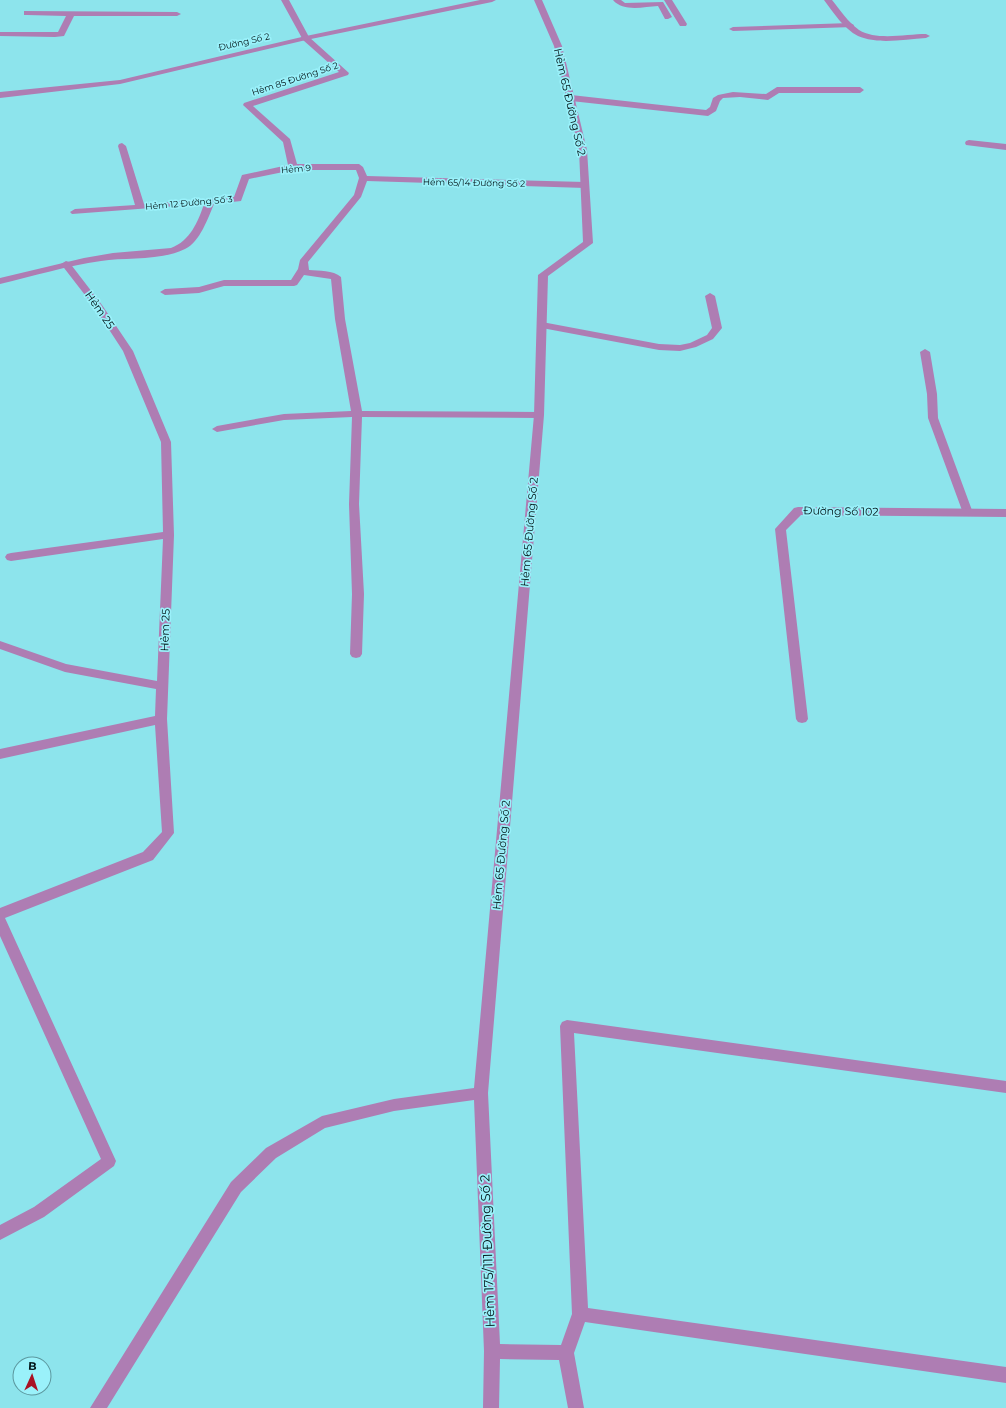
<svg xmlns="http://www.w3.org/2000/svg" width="1006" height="1408" font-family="Montserrat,sans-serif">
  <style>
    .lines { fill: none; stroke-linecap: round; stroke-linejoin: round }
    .lane { fill: #ae7db3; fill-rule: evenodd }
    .street { fill: #ae7db3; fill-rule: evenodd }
    .labels { text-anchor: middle; stroke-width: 3.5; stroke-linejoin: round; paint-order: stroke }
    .far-street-label { font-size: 9px; fill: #001316; stroke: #9af1fa }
    .street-label { font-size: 11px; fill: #001316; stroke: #9af1fa }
    .near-street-label { font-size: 13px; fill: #001316; stroke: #9af1fa }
  </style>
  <rect width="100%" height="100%" fill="#8de4ec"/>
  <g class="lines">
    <g class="lane">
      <path d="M 281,0 L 289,0 L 309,37 L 349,73 L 348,75 L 253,106 L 290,139 L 297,164 L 359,164 L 363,167 L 367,176 L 585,182 L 589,185 L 585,188 L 367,181 L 361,197 L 308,262 L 309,270 C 319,271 333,270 341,277 L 345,319 L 362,411 L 539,412 L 544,415 L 539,418 L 362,417 L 359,504 L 364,594 L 362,654 L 360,657 L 356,658 L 352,657 L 350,654 L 352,594 L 349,504 L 352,417 L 284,420 L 217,432 L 212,429 L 217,426 L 284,414 L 351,411 L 335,319 L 331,279 L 304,275 L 297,285 L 294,286 L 224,286 L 199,293 L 165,295 L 160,292 L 165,289 L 199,287 L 224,280 L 291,280 L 298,269 L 300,260 L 354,195 L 359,178 L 356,170 L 293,170 L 249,179 L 241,201 L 214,204 C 208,218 200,242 185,249 C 162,261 126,257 101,261 C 67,266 33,276 0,284 L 0,278 L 84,258 L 113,253 L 171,248 C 190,241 198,222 204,204 L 72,214 L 70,212 L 75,209 L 135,205 L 118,146 L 119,144 L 122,143 L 126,146 L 144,204 L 234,197 L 242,175 L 288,165 L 283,142 L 243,105 L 244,103 L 339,72 L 303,40 Z"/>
      <path d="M 613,0 L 621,0 L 625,3 L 663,2 L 672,17 L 668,19 L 665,19 L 658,6 C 643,7 623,12 613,0 Z"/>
      <path d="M 664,0 L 672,0 L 687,24 L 686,26 L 680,26 Z"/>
      <path d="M 24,11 L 177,12 L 181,14 L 177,16 L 74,16 L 64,36 L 55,37 L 0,36 L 0,32 L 58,32 L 66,16 L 27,15 L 24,15 Z"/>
      <path d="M 850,23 L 854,25 L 853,27 L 733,31 L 729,29 L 733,27 Z"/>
      <path d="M 777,87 L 860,87 L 864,90 L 860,93 L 779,93 L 768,100 L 740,97 L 723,98 L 720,101 L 716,111 L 708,116 L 571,101 L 567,98 L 571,95 L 706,110 L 710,107 L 713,98 L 718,95 L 733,92 L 766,94 Z"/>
      <path d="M 710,293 L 715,296 L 722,328 L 713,339 L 696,347 L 680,351 L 659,350 L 542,328 L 537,325 L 542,322 L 659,344 L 680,345 L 690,343 L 707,335 L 712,328 L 705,296 Z"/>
      <path d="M 925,349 L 930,352 L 937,394 L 938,418 L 973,513 L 972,516 L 964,516 L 963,513 L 928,418 L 927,394 L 920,352 Z"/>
    </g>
    <g class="street">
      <path d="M 480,0 L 496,0 L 492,2 L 306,40 L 120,84 L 0,98 L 0,92 L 120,80 L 306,36 Z"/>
      <path d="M 534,0 L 542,0 L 562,46 L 587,150 L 593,243 L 548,276 L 544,415 L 488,1093 L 500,1344 L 561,1345 L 572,1314 L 560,1026 L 562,1022 L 567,1020 L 1006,1081 L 1006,1093 L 574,1033 L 588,1308 L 1006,1367 L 1006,1383 L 585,1322 L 574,1353 L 584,1408 L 568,1408 L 559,1360 L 500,1359 L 499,1408 L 483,1408 L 484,1351 L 474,1100 L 394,1111 L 325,1128 L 276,1158 L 241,1192 L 107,1408 L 90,1408 L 231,1182 L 266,1148 L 322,1116 L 394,1099 L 474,1088 L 534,415 L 538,275 L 583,242 L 579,150 L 554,46 Z"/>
      <path d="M 824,0 L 832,0 C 840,10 848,22 859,30 C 877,41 906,34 926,34 L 930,36 L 926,38 C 905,39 879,45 858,36 C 844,29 833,12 824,0 Z"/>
      <path d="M 969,140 L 1006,144 L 1006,150 L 966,145 L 965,143 L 966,141 Z"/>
      <path d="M 66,261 L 69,262 L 102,305 L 133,351 L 171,442 L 174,535 L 167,719 L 174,833 L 153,860 L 5,918 L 116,1161 L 114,1166 L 44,1217 L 0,1240 L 0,1225 L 34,1207 L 101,1159 L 0,936 L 0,908 L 143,852 L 162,832 L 155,725 L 0,759 L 0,749 L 155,716 L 156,689 L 65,672 L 0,649 L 0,641 L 66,664 L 157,681 L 163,539 L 11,561 L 7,560 L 5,557 L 7,554 L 11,553 L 163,532 L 161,442 L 123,351 L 95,308 L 61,264 Z"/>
      <path d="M 798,507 L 1006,509 L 1006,517 L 801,515 L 786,530 L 808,719 L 806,722 L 802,723 L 798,722 L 796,719 L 775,529 L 794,508 Z"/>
    </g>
  </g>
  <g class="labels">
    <g class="far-street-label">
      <text transform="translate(244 42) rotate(-13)" y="3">Đường Số 2</text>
      <text transform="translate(295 79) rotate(-18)" y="3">Hẻm 85 Đường Số 2</text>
      <text transform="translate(296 169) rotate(-5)" y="3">Hẻm 9</text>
      <text transform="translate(474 183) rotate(1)" y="3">Hẻm 65/14 Đường Số 2</text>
      <text transform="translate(189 203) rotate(-5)" y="3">Hẻm 12 Đường Số 3</text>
    </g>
    <g class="street-label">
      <text transform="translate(570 102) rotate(77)" y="4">Hẻm 65 Đường Số 2</text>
      <text transform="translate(100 310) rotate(55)" y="4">Hẻm 25</text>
      <text transform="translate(841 511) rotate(1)" y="4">Đường Số 102</text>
      <text transform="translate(529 532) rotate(-85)" y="4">Hẻm 65 Đường Số 2</text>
      <text transform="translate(165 630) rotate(-88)" y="4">Hẻm 25</text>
      <text transform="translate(501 855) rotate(-85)" y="4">Hẻm 65 Đường Số 2</text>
    </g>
    <g class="near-street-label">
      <text transform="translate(487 1251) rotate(-92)" y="5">Hẻm 175/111 Đường Số 2</text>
    </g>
  </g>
  <g transform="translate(32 1376) rotate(3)"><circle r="19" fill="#9af1fa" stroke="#5c989f"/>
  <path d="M0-3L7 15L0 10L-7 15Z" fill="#a91224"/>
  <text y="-6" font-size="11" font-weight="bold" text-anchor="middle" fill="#001316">B</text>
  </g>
</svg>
